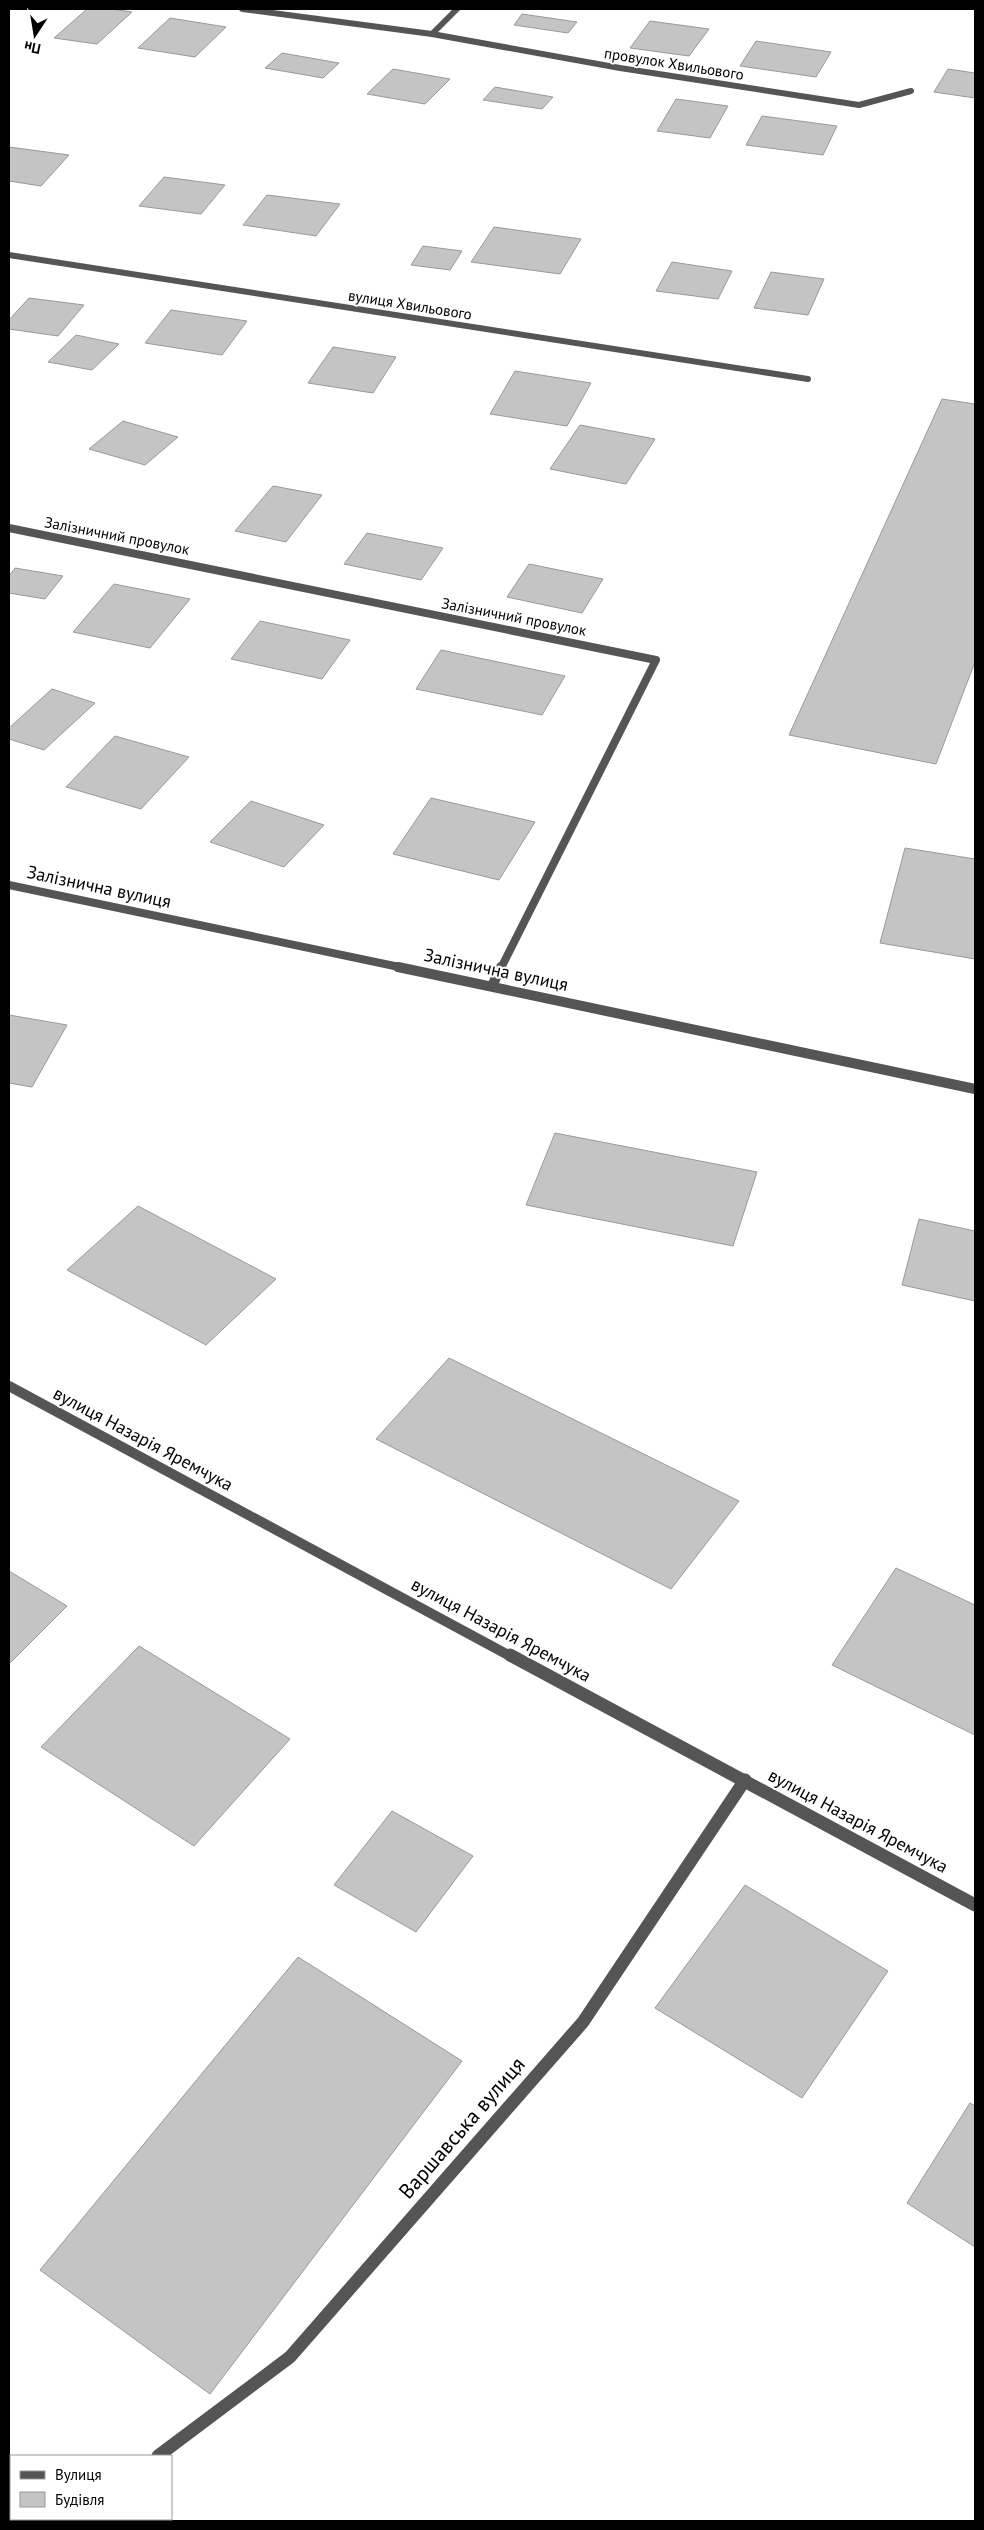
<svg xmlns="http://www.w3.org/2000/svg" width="984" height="2530" font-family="'PT Sans',sans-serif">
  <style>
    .building { fill: #c4c4c4; stroke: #999 }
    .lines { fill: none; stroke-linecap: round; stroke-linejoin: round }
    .minor-far3 { stroke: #555; stroke-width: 6 }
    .minor-far2 { stroke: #555; stroke-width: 8 }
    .minor-far1 { stroke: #555; stroke-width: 10 }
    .minor { stroke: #555; stroke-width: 13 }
    .labels { text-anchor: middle; stroke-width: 4; stroke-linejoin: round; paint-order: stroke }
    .far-street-label { font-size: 15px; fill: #000; stroke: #fff }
    .street-label { font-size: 18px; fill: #000; stroke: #fff }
    .near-street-label { font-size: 21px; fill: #000; stroke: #fff }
  </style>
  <rect width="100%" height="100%" fill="#fff"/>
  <g class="building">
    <path d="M 87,9 L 112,9 L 132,12 L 97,44 L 54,38 Z"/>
    <path d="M 522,14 L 577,22 L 568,33 L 514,25 Z"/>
    <path d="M 170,18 L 226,27 L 195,57 L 138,48 Z"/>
    <path d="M 650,21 L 709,29 L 689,56 L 630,48 Z"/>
    <path d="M 756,41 L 831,52 L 816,77 L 740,66 Z"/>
    <path d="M 282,53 L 339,63 L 323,78 L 265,68 Z"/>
    <path d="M 393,69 L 450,79 L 425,104 L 367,94 Z"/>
    <path d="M 948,69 L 975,73 L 975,98 L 934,92 Z"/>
    <path d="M 495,87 L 553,97 L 542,109 L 483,100 Z"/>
    <path d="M 676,99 L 728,106 L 710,138 L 657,131 Z"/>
    <path d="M 762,116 L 837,126 L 823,155 L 746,145 Z"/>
    <path d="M 9,147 L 69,155 L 41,186 L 9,181 Z"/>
    <path d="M 164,177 L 225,185 L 201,214 L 139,206 Z"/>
    <path d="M 267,195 L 340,204 L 316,236 L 243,225 Z"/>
    <path d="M 494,227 L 581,239 L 560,274 L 471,262 Z"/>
    <path d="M 423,246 L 462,251 L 450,270 L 411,265 Z"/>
    <path d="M 672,262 L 732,271 L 718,299 L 656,291 Z"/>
    <path d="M 771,272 L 824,279 L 808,315 L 754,308 Z"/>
    <path d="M 29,298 L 84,305 L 58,336 L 9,329 L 9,320 Z"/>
    <path d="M 171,310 L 247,321 L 222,355 L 145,343 Z"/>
    <path d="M 76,335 L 119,344 L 92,370 L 48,362 Z"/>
    <path d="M 333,347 L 396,357 L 373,393 L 308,383 Z"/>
    <path d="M 515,371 L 591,383 L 567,426 L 490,414 Z"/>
    <path d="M 942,399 L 975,404 L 975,662 L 936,764 L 789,735 Z"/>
    <path d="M 123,421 L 178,437 L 145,465 L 89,449 Z"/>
    <path d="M 580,425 L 655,439 L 626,484 L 550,469 Z"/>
    <path d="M 273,486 L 322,495 L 286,542 L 235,531 Z"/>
    <path d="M 367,533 L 443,548 L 421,580 L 344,564 Z"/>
    <path d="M 529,564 L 603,579 L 582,613 L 507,597 Z"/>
    <path d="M 15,568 L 63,576 L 45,599 L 9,593 L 9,576 Z"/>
    <path d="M 114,584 L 190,599 L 150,648 L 73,632 Z"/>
    <path d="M 260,621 L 350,640 L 322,679 L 231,659 Z"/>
    <path d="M 441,650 L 565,676 L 542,715 L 416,689 Z"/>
    <path d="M 52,689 L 95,703 L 44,750 L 9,739 L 9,728 Z"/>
    <path d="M 115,736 L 189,757 L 141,809 L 66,787 Z"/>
    <path d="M 431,798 L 535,822 L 499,880 L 393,854 Z"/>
    <path d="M 251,801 L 324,825 L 284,867 L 210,842 Z"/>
    <path d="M 905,848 L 975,859 L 975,959 L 880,943 Z"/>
    <path d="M 9,1015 L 67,1025 L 32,1087 L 9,1083 Z"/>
    <path d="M 555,1133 L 757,1172 L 733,1246 L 526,1205 Z"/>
    <path d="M 138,1206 L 276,1279 L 206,1345 L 67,1270 Z"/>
    <path d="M 919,1219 L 975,1231 L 975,1301 L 902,1285 Z"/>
    <path d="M 449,1358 L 739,1501 L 671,1589 L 376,1439 Z"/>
    <path d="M 896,1568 L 975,1605 L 975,1735 L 832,1665 Z"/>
    <path d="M 9,1571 L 67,1606 L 9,1664 Z"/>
    <path d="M 139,1646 L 290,1739 L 194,1846 L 41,1747 Z"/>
    <path d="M 392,1811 L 473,1856 L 416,1932 L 334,1885 Z"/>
    <path d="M 745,1885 L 888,1971 L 802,2098 L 655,2008 Z"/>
    <path d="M 298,1957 L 462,2061 L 210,2394 L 40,2270 Z"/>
    <path d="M 970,2103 L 975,2106 L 975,2247 L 907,2203 Z"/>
  </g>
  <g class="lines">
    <g class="minor-far3">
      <path d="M 242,9 L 432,34 L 620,68 L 859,105 L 911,91"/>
      <path d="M 432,34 L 457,9"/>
      <path d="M 9,255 L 808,379"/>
    </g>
    <g class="minor-far2">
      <path d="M 9,528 L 656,660 L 501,968"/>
      <path d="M 9,885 L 404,968"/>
    </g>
    <g class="minor-far1">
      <path d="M 398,967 L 975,1089"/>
      <path d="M 492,986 L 501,967"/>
      <path d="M 9,1386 L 512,1657"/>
    </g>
    <g class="minor">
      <path d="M 510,1655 L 975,1905"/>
      <path d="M 158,2456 L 290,2357 L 583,2022 L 745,1780"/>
      <path d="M 71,2521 L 74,2519"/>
    </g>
  </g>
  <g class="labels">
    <g class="far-street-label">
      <text transform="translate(674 64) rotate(9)" y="5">провулок Хвильового</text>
      <text transform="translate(410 305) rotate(9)" y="5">вулиця Хвильового</text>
      <text transform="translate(117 536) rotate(11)" y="5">Залізничний провулок</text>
      <text transform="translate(514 617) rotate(11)" y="5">Залізничний провулок</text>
    </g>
    <g class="street-label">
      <text transform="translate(99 887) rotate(12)" y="6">Залізнична вулиця</text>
      <text transform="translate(496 970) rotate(12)" y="6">Залізнична вулиця</text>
      <text transform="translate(143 1439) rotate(28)" y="6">вулиця Назарія Яремчука</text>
      <text transform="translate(501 1630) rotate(28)" y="6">вулиця Назарія Яремчука</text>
      <text transform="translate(858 1821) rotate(28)" y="6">вулиця Назарія Яремчука</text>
    </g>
    <g class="near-street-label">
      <text transform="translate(462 2128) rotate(-49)" y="7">Варшавська вулиця</text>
    </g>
  </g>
  <rect width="984" height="2530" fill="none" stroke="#000000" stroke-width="20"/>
  <rect x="10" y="2455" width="162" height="65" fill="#ffffff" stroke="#999999"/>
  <rect x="20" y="2471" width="25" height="8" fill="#555555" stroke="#999999"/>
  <text x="55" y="2480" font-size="15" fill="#000000">Вулиця</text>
  <rect x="20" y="2492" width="25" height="15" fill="#c4c4c4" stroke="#999999"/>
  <text x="55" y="2505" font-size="15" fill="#000000">Будівля</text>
  <g transform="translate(35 35) rotate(192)" stroke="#ffffff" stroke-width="4" paint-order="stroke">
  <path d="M0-4L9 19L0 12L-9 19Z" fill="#000000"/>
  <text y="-8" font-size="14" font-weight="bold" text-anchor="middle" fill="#000000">Пн</text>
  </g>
</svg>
